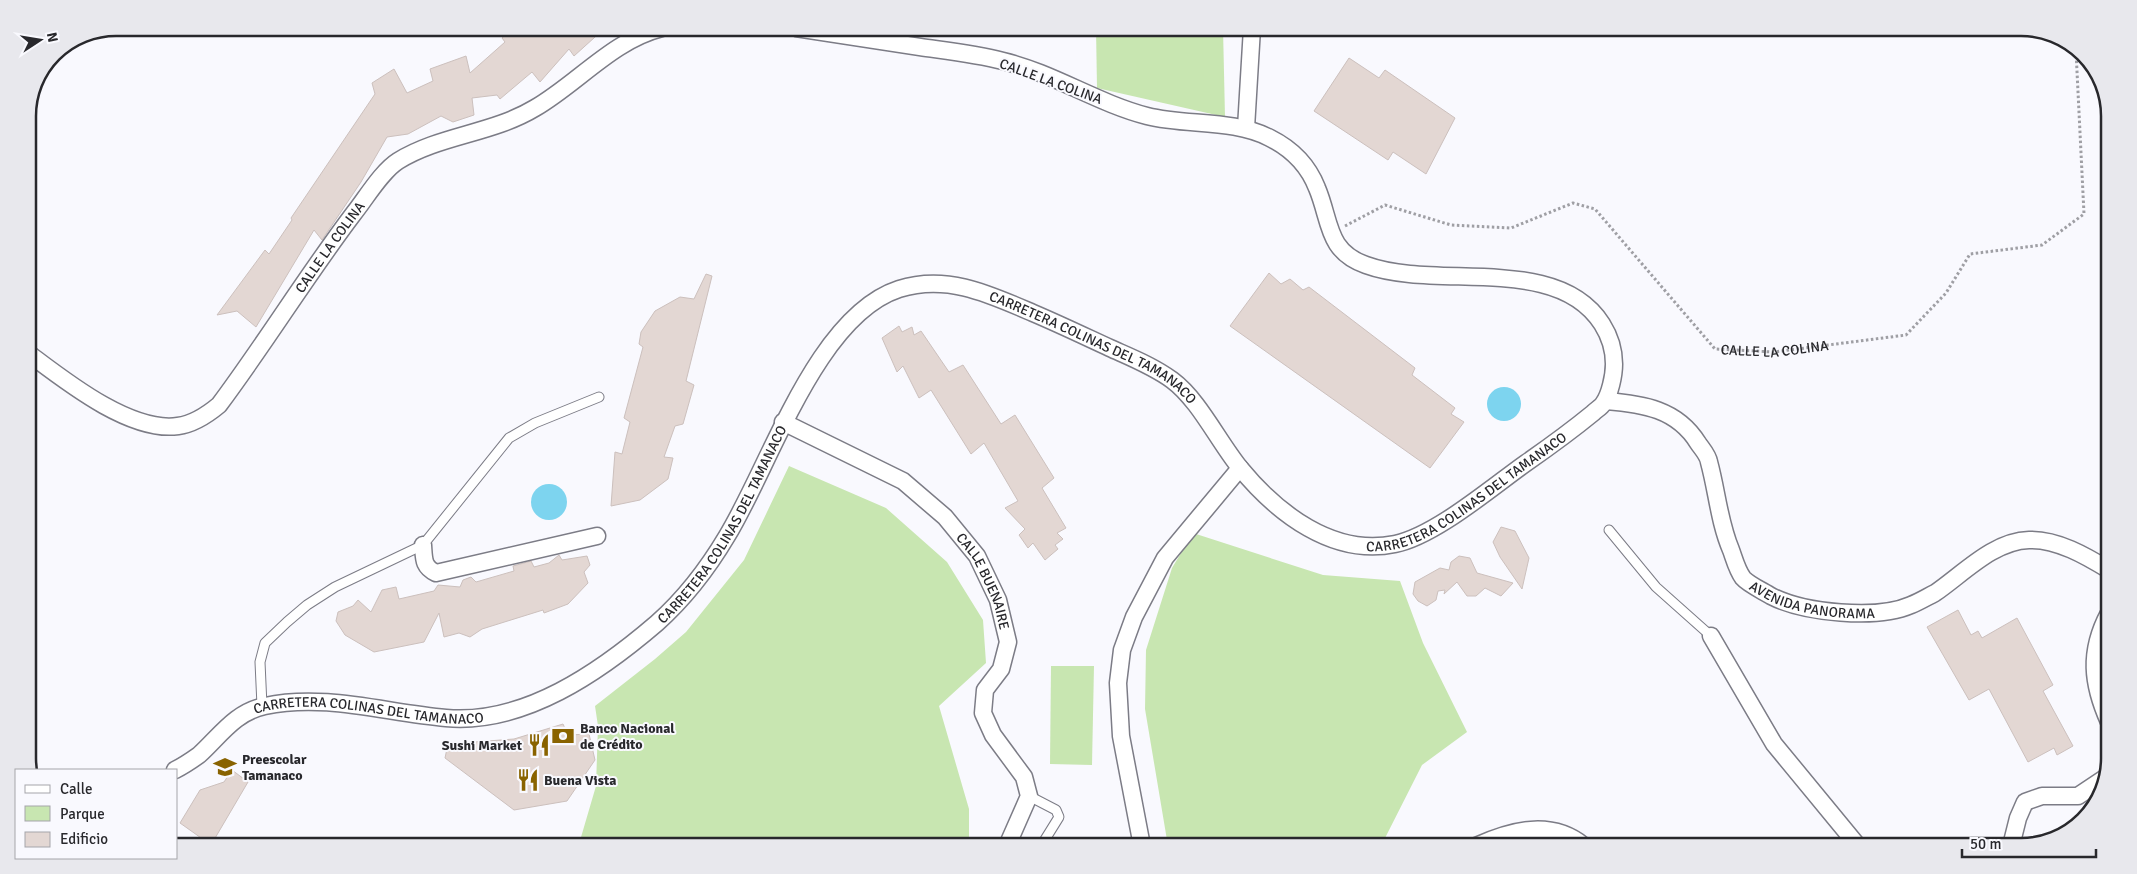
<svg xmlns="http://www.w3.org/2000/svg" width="2137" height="874" font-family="Signika,sans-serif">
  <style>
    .green { fill: #c8e6b1 }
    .water { fill: #7dd4ef }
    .building { fill: #e3d7d3; stroke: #ccc0bd }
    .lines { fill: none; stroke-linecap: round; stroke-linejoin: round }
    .service-casing { stroke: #7c7c86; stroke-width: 11 }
    .minor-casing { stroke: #7c7c86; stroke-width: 19 }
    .path { stroke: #9f9fa4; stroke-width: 3; stroke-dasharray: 2.5 2.5; stroke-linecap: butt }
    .service { stroke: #fff; stroke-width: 9 }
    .minor { stroke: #fff; stroke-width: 16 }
    .labels { text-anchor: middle; stroke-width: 4; stroke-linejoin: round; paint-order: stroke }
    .street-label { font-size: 14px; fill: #28282c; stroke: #f9f9fe }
    .poi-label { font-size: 14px; font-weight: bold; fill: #28282c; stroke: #f9f9fe; text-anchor: start }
    .rim { fill: none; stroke: #28282c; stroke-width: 2.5 }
  </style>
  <rect width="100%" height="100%" fill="#f9f9fe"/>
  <g class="green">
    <path d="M 1096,28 L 1223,28 L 1225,117 L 1097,88 Z"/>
    <path d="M 789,466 L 886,508 L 947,562 L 983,620 L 986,663 L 939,706 L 969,809 L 969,846 L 581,846 L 579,844 L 596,786 L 598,726 L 595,706 L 655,659 L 686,632 L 744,560 Z"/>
    <path d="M 1193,533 L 1323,575 L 1400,581 L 1423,643 L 1467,732 L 1422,765 L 1381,846 L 1168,846 L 1145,709 L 1146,650 L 1172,568 Z"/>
    <path d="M 1051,666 L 1094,666 L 1092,765 L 1050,764 Z"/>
  </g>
  <g class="water">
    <circle cx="1504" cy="404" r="17"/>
    <circle cx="549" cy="502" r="18"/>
  </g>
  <g class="building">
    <path d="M 513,28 L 605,28 L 574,56 L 569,49 L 540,82 L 532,72 L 500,99 L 497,95 L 472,98 L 474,115 L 453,122 L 441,116 L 408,134 L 387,137 L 361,182 L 322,240 L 314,230 L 256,327 L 237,311 L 217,315 L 265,250 L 269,254 L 292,220 L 291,218 L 375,94 L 372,83 L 394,69 L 407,93 L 433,81 L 430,69 L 466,56 L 470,73 L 505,42 L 502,38 Z"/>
    <path d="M 1349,58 L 1379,78 L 1385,70 L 1455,118 L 1426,174 L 1393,152 L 1388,160 L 1314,111 Z"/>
    <path d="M 1269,273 L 1281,284 L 1290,279 L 1303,290 L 1309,287 L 1415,368 L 1412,375 L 1455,408 L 1451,414 L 1464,422 L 1430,468 L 1230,326 Z"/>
    <path d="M 706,274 L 712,276 L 686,381 L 694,385 L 683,424 L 675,426 L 664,457 L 673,458 L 668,479 L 640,500 L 611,506 L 615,452 L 622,454 L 630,422 L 624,418 L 643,347 L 639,344 L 641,332 L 655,311 L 680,297 L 694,299 Z"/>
    <path d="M 899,326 L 902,332 L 912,327 L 914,335 L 921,331 L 949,372 L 963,365 L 1001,424 L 1015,415 L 1054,478 L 1042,488 L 1066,528 L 1057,533 L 1063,539 L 1055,545 L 1058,549 L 1045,560 L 1033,543 L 1028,548 L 1019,535 L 1025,529 L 1005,508 L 1018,501 L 984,443 L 971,454 L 931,390 L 919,398 L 903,366 L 897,372 L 882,338 Z"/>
    <path d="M 1501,527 L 1515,531 L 1529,558 L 1522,589 L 1500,557 L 1493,542 Z"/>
    <path d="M 559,555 L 562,560 L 587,556 L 590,565 L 584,572 L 588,583 L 568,604 L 544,613 L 543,610 L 482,629 L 470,637 L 459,633 L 444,637 L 439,613 L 424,642 L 374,652 L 345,635 L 336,621 L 338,612 L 353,606 L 358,600 L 371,612 L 382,590 L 396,587 L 399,599 L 434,591 L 438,585 L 460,587 L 463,580 L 471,577 L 476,582 L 514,571 L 513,566 L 531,561 L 534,567 L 549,563 Z"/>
    <path d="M 1459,556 L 1470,558 L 1477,573 L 1513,583 L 1501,596 L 1485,588 L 1476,596 L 1467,596 L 1457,582 L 1444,594 L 1445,590 L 1438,591 L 1436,600 L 1427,606 L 1418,601 L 1413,594 L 1415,582 L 1440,568 L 1449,570 L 1451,562 Z"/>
    <path d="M 1958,610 L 1971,635 L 1978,631 L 1982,638 L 2017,618 L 2053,685 L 2043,691 L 2073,746 L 2057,755 L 2054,748 L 2028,762 L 1989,689 L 1969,700 L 1927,627 Z"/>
    <path d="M 563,724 L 568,735 L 589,734 L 595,760 L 567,801 L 514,810 L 445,758 L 448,744 L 514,739 Z"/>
    <path d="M 232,770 L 248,782 L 211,845 L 180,823 L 200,790 L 224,782 Z"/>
  </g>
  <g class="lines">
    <defs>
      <g id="service">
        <path d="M 1609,530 L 1656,587 L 1711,636"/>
        <path d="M 262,706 L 260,662 L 265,643 L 287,622 L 307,605 L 335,587 L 423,545 L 509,438 L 535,423 L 599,397"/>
        <path d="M 1029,796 L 1056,810 L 1059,817 L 1041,846"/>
      </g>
      <g id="minor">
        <path d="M 1246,128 L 1252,28"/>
        <path id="s2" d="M 28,353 C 64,380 130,433 178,426 C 194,424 207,415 219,405 C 266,342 307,275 354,213 C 366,198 382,171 398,161 C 440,135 492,134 535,108 C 578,83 613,40 662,28"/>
        <path id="s3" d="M 1606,401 C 1643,404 1677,409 1698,443 C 1702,449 1708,455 1709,462 C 1717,491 1719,522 1731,550 C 1734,558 1737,570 1743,578 C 1748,584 1763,591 1771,596 C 1804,613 1877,620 1911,605 C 1919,602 1927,597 1935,593 C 1963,574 1993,541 2029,540 C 2057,539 2086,556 2109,570"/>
        <path id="s4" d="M 783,422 L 903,481 L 945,517 L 977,556 L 998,600 L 1008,642 L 1001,669 L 985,690 L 983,713 L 993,735 L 1024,777 L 1029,796 L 1007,846"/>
        <path d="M 423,545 C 424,559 423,567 436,573 L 597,536"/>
        <path d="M 2109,613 C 2088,652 2092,684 2109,722"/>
        <path d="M 1711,636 L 1774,744 L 1858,846"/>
        <path id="s5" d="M 175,770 C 183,766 192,760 199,755 C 220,736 235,712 265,706 C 325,693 386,713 446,718 C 524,725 600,672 657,623 C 685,598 708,568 727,536 C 770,466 816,316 899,289 C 947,274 989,294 1033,313 C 1059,324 1084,336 1110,348 C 1130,357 1153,366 1172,380 C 1199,400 1218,441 1240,468 C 1277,513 1333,557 1395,544 C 1435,536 1492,487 1526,463 C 1549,447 1571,431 1593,413 C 1596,410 1601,407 1603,404 C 1610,395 1614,375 1614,364 C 1614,350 1609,335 1602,324 C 1557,253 1437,291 1366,265 C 1326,251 1331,221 1317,188 C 1308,165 1292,149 1270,138 C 1233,119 1187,126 1147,116 C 1097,103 1053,73 1003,61 C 976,54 948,51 920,47 C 879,41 837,34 796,28"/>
        <path d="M 1142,846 L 1121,736 L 1118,683 L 1122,650 L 1134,617 L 1165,558 L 1240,468"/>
        <path d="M 1476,846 C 1512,830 1551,819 1584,846"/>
        <path d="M 2011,846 L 2018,818 L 2025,802 L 2042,796 L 2078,796 L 2105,778"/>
      </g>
    </defs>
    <use href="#service" class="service-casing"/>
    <use href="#minor" class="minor-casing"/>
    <path class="path" id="s1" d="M 1345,226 L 1385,205 L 1451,225 L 1511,228 L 1573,203 L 1595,209 L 1715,349 L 1774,352 L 1906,335 L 1946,293 L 1970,254 L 2042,245 L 2084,214 L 2076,51"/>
    <use href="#service" class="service"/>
    <use href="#minor" class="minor"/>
  </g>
  <defs>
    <symbol id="bank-bare" viewBox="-9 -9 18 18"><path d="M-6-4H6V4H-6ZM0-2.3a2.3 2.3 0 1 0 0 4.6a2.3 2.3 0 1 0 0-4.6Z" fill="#896300" stroke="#f9f9fe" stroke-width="2.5" paint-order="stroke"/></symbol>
    <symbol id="restaurant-bare" viewBox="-9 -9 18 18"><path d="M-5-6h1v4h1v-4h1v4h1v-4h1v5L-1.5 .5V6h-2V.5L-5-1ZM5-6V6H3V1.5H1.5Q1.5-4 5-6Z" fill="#896300" stroke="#f9f9fe" stroke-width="2.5" paint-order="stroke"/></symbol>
    <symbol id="school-bare" viewBox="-9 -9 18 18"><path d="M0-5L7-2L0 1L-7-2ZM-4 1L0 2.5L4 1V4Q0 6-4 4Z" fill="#896300" stroke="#f9f9fe" stroke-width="2.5" paint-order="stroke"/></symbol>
  </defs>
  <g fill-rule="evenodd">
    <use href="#bank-bare" x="547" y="720" width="32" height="32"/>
    <use href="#restaurant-bare" x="523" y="729" width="32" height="32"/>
    <use href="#school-bare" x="209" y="751" width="32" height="32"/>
    <use href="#restaurant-bare" x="512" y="764" width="32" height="32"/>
  </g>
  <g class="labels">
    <g class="street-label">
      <text transform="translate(1051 81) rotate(20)" y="5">CALLE LA COLINA</text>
      <text dy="5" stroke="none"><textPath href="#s2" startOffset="410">CALLE LA COLINA</textPath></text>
      <text dy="5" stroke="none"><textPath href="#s1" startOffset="508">CALLE LA COLINA</textPath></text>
      <text dy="5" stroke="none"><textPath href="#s5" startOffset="1160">CARRETERA COLINAS DEL TAMANACO</textPath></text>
      <text dy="5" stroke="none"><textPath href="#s5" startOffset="1625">CARRETERA COLINAS DEL TAMANACO</textPath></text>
      <text dy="5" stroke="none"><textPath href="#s5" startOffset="651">CARRETERA COLINAS DEL TAMANACO</textPath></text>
      <text dy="5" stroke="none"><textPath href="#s4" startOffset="265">CALLE BUENAIRE</textPath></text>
      <text dy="5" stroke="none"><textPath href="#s3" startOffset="324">AVENIDA PANORAMA</textPath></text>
      <text dy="5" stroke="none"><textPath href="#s5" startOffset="216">CARRETERA COLINAS DEL TAMANACO</textPath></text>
    </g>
    <g class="poi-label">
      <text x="580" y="733">Banco Nacional<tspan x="580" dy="16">de Crédito</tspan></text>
      <text x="522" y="750" text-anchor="end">Sushi Market</text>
      <text x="242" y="764">Preescolar<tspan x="242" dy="16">Tamanaco</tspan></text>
      <text x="544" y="785">Buena Vista</text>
    </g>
  </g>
  <path d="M0 0H2137V874H0ZM116 36H2021A80 80 0 0 1 2101 116V758A80 80 0 0 1 2021 838H116A80 80 0 0 1 36 758V116A80 80 0 0 1 116 36Z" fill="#e8e8ed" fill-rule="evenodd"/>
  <path class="rim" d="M116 36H2021A80 80 0 0 1 2101 116V758A80 80 0 0 1 2021 838H116A80 80 0 0 1 36 758V116A80 80 0 0 1 116 36Z"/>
  <rect x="15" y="769" width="162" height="90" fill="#f9f9fe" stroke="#a5a5aa"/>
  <rect x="25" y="785" width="25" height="8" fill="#ffffff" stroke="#a5a5aa"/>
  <text x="60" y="794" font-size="15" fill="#28282c">Calle</text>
  <rect x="25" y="806" width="25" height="15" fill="#c8e6b1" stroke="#a5a5aa"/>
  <text x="60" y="819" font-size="15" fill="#28282c">Parque</text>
  <rect x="25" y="832" width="25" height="15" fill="#e3d7d3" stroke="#a5a5aa"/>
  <text x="60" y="844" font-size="15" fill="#28282c">Edificio</text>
  <g transform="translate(40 40) rotate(78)" stroke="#f9f9fe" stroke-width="4" paint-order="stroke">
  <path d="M0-4L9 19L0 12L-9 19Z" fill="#28282c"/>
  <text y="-8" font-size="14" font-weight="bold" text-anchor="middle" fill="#28282c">N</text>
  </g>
  <path d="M1962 849v8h134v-8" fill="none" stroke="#28282c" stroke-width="2.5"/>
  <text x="1970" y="849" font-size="15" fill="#28282c" stroke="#f9f9fe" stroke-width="4" paint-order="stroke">50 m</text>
</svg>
